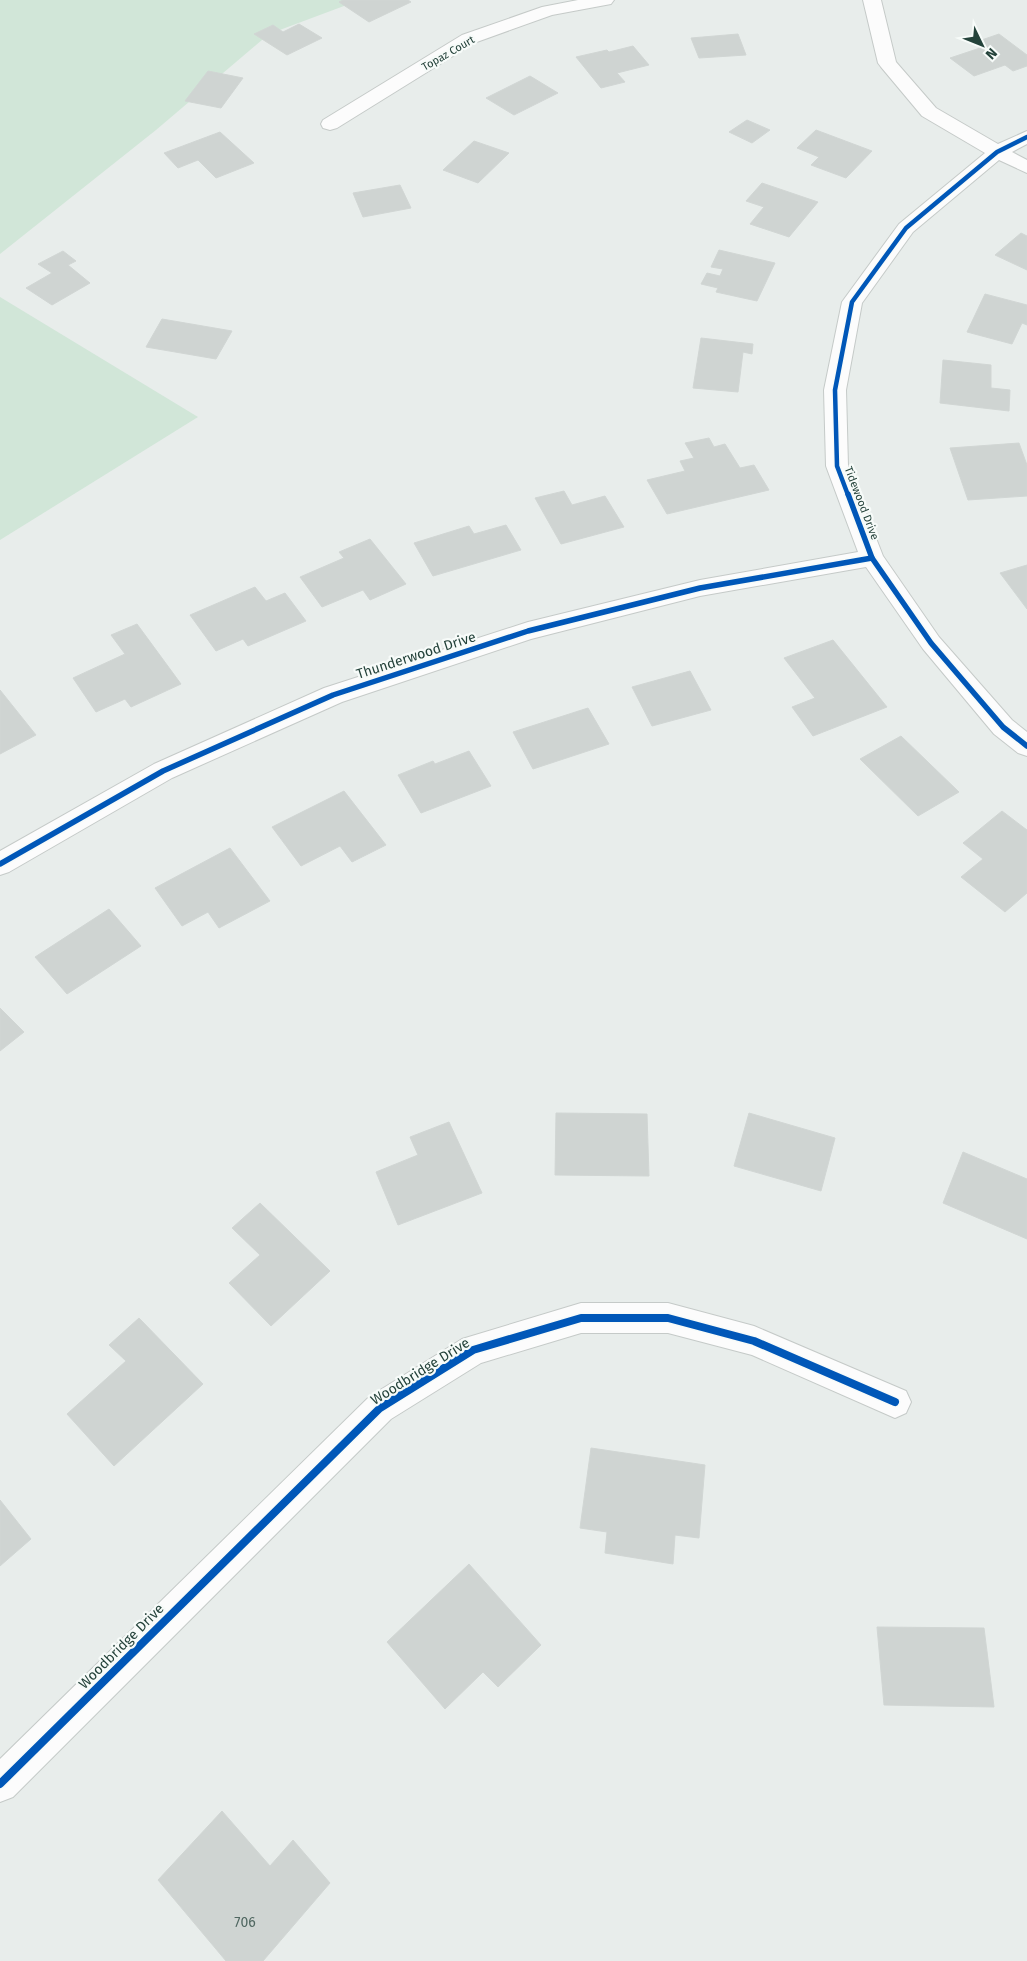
<svg xmlns="http://www.w3.org/2000/svg" width="1027" height="1961" font-family="'Fira Sans',sans-serif">
  <style>
    .green { fill: #d1e6d8 }
    .building { fill: #cfd4d2; stroke: #d1d6d4 }
    .lines { fill: none; stroke-linecap: round; stroke-linejoin: round }
    .street-casing { stroke: #c5cac8; stroke-width: 2 }
    .street { fill: #fcfcfc; fill-rule: evenodd }
    .cycleway-far2-casing { stroke: #f7fbf9; stroke-width: 7 }
    .cycleway-far1-casing { stroke: #f7fbf9; stroke-width: 9 }
    .cycleway-casing { stroke: #f7fbf9; stroke-width: 11 }
    .cycleway-far2 { stroke: #0057b8; stroke-width: 4.5 }
    .cycleway-far1 { stroke: #0057b8; stroke-width: 5.5 }
    .cycleway { stroke: #0057b8; stroke-width: 8 }
    .labels { text-anchor: middle; stroke-width: 4.5; stroke-linejoin: round; paint-order: stroke }
    .far-street-label { font-size: 11px; fill: #24423a; stroke: #f7fbf9 }
    .street-label { font-size: 14px; fill: #24423a; stroke: #f7fbf9 }
    .near-number-label { font-size: 14px; fill: #506761 }
  </style>
  <rect width="100%" height="100%" fill="#e8edeb"/>
  <g class="green">
    <path d="M 0,0 L 360,0 L 269,34 L 156,130 L 0,254 Z"/>
    <path d="M 0,297 L 198,417 L 0,540 Z"/>
  </g>
  <g class="building">
    <path d="M 343,0 L 408,0 L 411,2 L 369,22 L 339,2 Z"/>
    <path d="M 299,24 L 322,38 L 287,55 L 254,34 L 273,25 L 283,32 Z"/>
    <path d="M 738,34 L 746,55 L 699,58 L 691,38 Z"/>
    <path d="M 999,34 L 1027,55 L 1027,66 L 1013,71 L 1005,65 L 974,76 L 950,58 L 980,48 L 973,43 Z"/>
    <path d="M 633,46 L 649,65 L 617,73 L 625,82 L 601,88 L 576,57 L 607,50 L 609,52 Z"/>
    <path d="M 208,71 L 243,78 L 221,108 L 185,101 Z"/>
    <path d="M 530,76 L 558,93 L 514,115 L 486,98 Z"/>
    <path d="M 747,120 L 770,130 L 752,143 L 729,132 Z"/>
    <path d="M 816,130 L 872,151 L 846,178 L 811,165 L 819,157 L 797,148 Z"/>
    <path d="M 220,132 L 254,163 L 216,178 L 198,160 L 178,168 L 164,153 Z"/>
    <path d="M 474,141 L 509,153 L 478,183 L 443,170 Z"/>
    <path d="M 762,183 L 818,202 L 789,237 L 750,224 L 764,207 L 746,201 Z"/>
    <path d="M 400,185 L 411,208 L 363,217 L 353,193 Z"/>
    <path d="M 1021,233 L 1027,236 L 1027,270 L 995,255 Z"/>
    <path d="M 719,250 L 775,263 L 757,301 L 716,292 L 718,288 L 701,284 L 707,273 L 720,276 L 723,269 L 711,267 Z"/>
    <path d="M 63,251 L 76,261 L 68,265 L 90,283 L 52,305 L 26,288 L 52,273 L 38,264 Z"/>
    <path d="M 985,294 L 1027,305 L 1027,325 L 1022,323 L 1012,344 L 967,332 Z"/>
    <path d="M 162,319 L 232,331 L 216,359 L 146,347 Z"/>
    <path d="M 701,338 L 753,344 L 752,354 L 743,352 L 738,392 L 693,388 Z"/>
    <path d="M 943,360 L 991,365 L 991,388 L 1010,390 L 1009,411 L 940,403 Z"/>
    <path d="M 709,438 L 714,447 L 725,444 L 740,468 L 754,465 L 769,490 L 667,514 L 647,480 L 685,471 L 680,461 L 694,458 L 685,443 Z"/>
    <path d="M 1019,443 L 1027,465 L 1027,496 L 968,500 L 950,448 Z"/>
    <path d="M 564,491 L 572,505 L 605,496 L 624,527 L 561,544 L 535,498 Z"/>
    <path d="M 506,525 L 521,550 L 433,576 L 414,543 L 469,526 L 474,534 Z"/>
    <path d="M 370,539 L 406,584 L 370,600 L 363,590 L 322,607 L 300,577 L 344,558 L 339,552 Z"/>
    <path d="M 1027,565 L 1027,609 L 1000,573 Z"/>
    <path d="M 255,587 L 266,601 L 285,593 L 306,621 L 248,646 L 243,639 L 216,651 L 190,615 Z"/>
    <path d="M 137,624 L 181,684 L 131,707 L 125,699 L 96,712 L 73,678 L 125,654 L 111,635 Z"/>
    <path d="M 833,640 L 887,707 L 813,736 L 792,707 L 815,698 L 784,658 Z"/>
    <path d="M 690,671 L 711,710 L 652,726 L 632,687 Z"/>
    <path d="M 0,690 L 36,735 L 0,754 Z"/>
    <path d="M 588,708 L 609,744 L 533,769 L 513,732 Z"/>
    <path d="M 901,736 L 959,792 L 918,816 L 860,759 Z"/>
    <path d="M 469,751 L 491,786 L 421,813 L 398,775 L 433,761 L 435,764 Z"/>
    <path d="M 344,791 L 386,845 L 352,862 L 340,846 L 301,866 L 272,827 Z"/>
    <path d="M 1002,811 L 1027,830 L 1027,893 L 1005,912 L 961,877 L 983,859 L 963,843 Z"/>
    <path d="M 230,848 L 270,901 L 219,928 L 208,912 L 182,926 L 155,888 Z"/>
    <path d="M 109,909 L 141,946 L 67,994 L 35,957 Z"/>
    <path d="M 0,1008 L 24,1032 L 0,1051 Z"/>
    <path d="M 556,1113 L 647,1114 L 649,1176 L 555,1175 Z"/>
    <path d="M 749,1113 L 835,1138 L 821,1191 L 734,1166 Z"/>
    <path d="M 449,1122 L 482,1193 L 398,1225 L 376,1172 L 418,1155 L 410,1137 Z"/>
    <path d="M 963,1152 L 1027,1179 L 1027,1239 L 943,1203 Z"/>
    <path d="M 260,1203 L 330,1271 L 271,1326 L 229,1283 L 260,1255 L 232,1228 Z"/>
    <path d="M 139,1318 L 203,1384 L 114,1466 L 67,1414 L 126,1361 L 109,1345 Z"/>
    <path d="M 591,1448 L 705,1465 L 699,1538 L 675,1535 L 673,1564 L 605,1553 L 607,1532 L 580,1528 Z"/>
    <path d="M 0,1500 L 31,1539 L 0,1566 Z"/>
    <path d="M 469,1564 L 541,1645 L 498,1687 L 483,1672 L 445,1709 L 387,1642 Z"/>
    <path d="M 877,1627 L 984,1628 L 994,1707 L 884,1705 Z"/>
    <path d="M 222,1811 L 270,1866 L 293,1840 L 330,1883 L 263,1961 L 226,1961 L 158,1880 Z"/>
  </g>
  <g class="lines">
    <defs>
      <g id="street">
        <path d="M 578,0 L 614,0 L 611,4 L 552,15 L 474,43 L 337,128 L 330,130 L 323,128 L 321,124 L 323,120 L 462,35 L 542,7 Z"/>
        <path d="M 863,0 L 881,0 L 896,62 L 936,108 L 998,144 L 1027,131 L 1027,144 L 1012,152 L 1027,160 L 1027,173 L 999,160 L 913,232 L 862,303 L 846,390 L 848,466 L 883,556 L 939,637 L 1012,720 L 1027,732 L 1027,756 L 1018,753 L 994,734 L 923,649 L 866,567 L 700,596 L 531,639 L 342,702 L 172,778 L 9,872 L 0,875 L 0,851 L 154,764 L 324,688 L 528,622 L 700,580 L 858,552 L 826,466 L 824,390 L 842,302 L 899,224 L 985,153 L 922,116 L 881,67 L 878,63 Z"/>
        <path d="M 581,1303 L 668,1303 L 754,1326 L 906,1391 L 911,1402 L 906,1413 L 895,1418 L 752,1355 L 668,1333 L 581,1333 L 481,1363 L 391,1419 L 13,1797 L 0,1802 L 0,1759 L 369,1397 L 462,1339 Z"/>
      </g>
    </defs>
    <use href="#street" class="street-casing"/>
    <use href="#street" class="street"/>
    <defs>
      <path id="cycleway-far2" d="M 848,495 L 837,466 L 835,390 L 852,302 L 906,228 L 997,152 L 1027,137"/>
      <g id="cycleway-far1">
        <path d="M 848,494 L 872,558 L 931,643 L 1003,727 L 1027,746"/>
        <path d="M 0,864 L 163,771 L 333,695 L 528,631 L 700,588 L 872,558"/>
      </g>
      <path id="cycleway" d="M 0,1784 L 380,1408 L 473,1350 L 581,1318 L 668,1318 L 754,1341 L 895,1402"/>
    </defs>
    <use href="#cycleway-far2" class="cycleway-far2-casing"/>
    <use href="#cycleway-far1" class="cycleway-far1-casing"/>
    <use href="#cycleway" class="cycleway-casing"/>
    <use href="#cycleway-far2" class="cycleway-far2"/>
    <use href="#cycleway-far1" class="cycleway-far1"/>
    <use href="#cycleway" class="cycleway"/>
  </g>
  <g class="labels">
    <g class="far-street-label">
      <text transform="translate(448 53) rotate(-30)" y="4">Topaz Court</text>
      <text transform="translate(862 503) rotate(69)" y="4">Tidewood Drive</text>
    </g>
    <g class="street-label">
      <text transform="translate(416 655) rotate(-18)" y="5">Thunderwood Drive</text>
      <text transform="translate(420 1371) rotate(-32)" y="5">Woodbridge Drive</text>
      <text transform="translate(121 1646) rotate(-45)" y="5">Woodbridge Drive</text>
    </g>
    <g class="near-number-label">
      <text x="245" y="1927">706</text>
    </g>
  </g>
  <g transform="translate(982 45) rotate(133)" stroke="#f7fbf9" stroke-width="4" paint-order="stroke">
  <path d="M0-4L9 19L0 12L-9 19Z" fill="#24423a"/>
  <text y="-8" font-size="14" font-weight="bold" text-anchor="middle" fill="#24423a">N</text>
  </g>
</svg>
